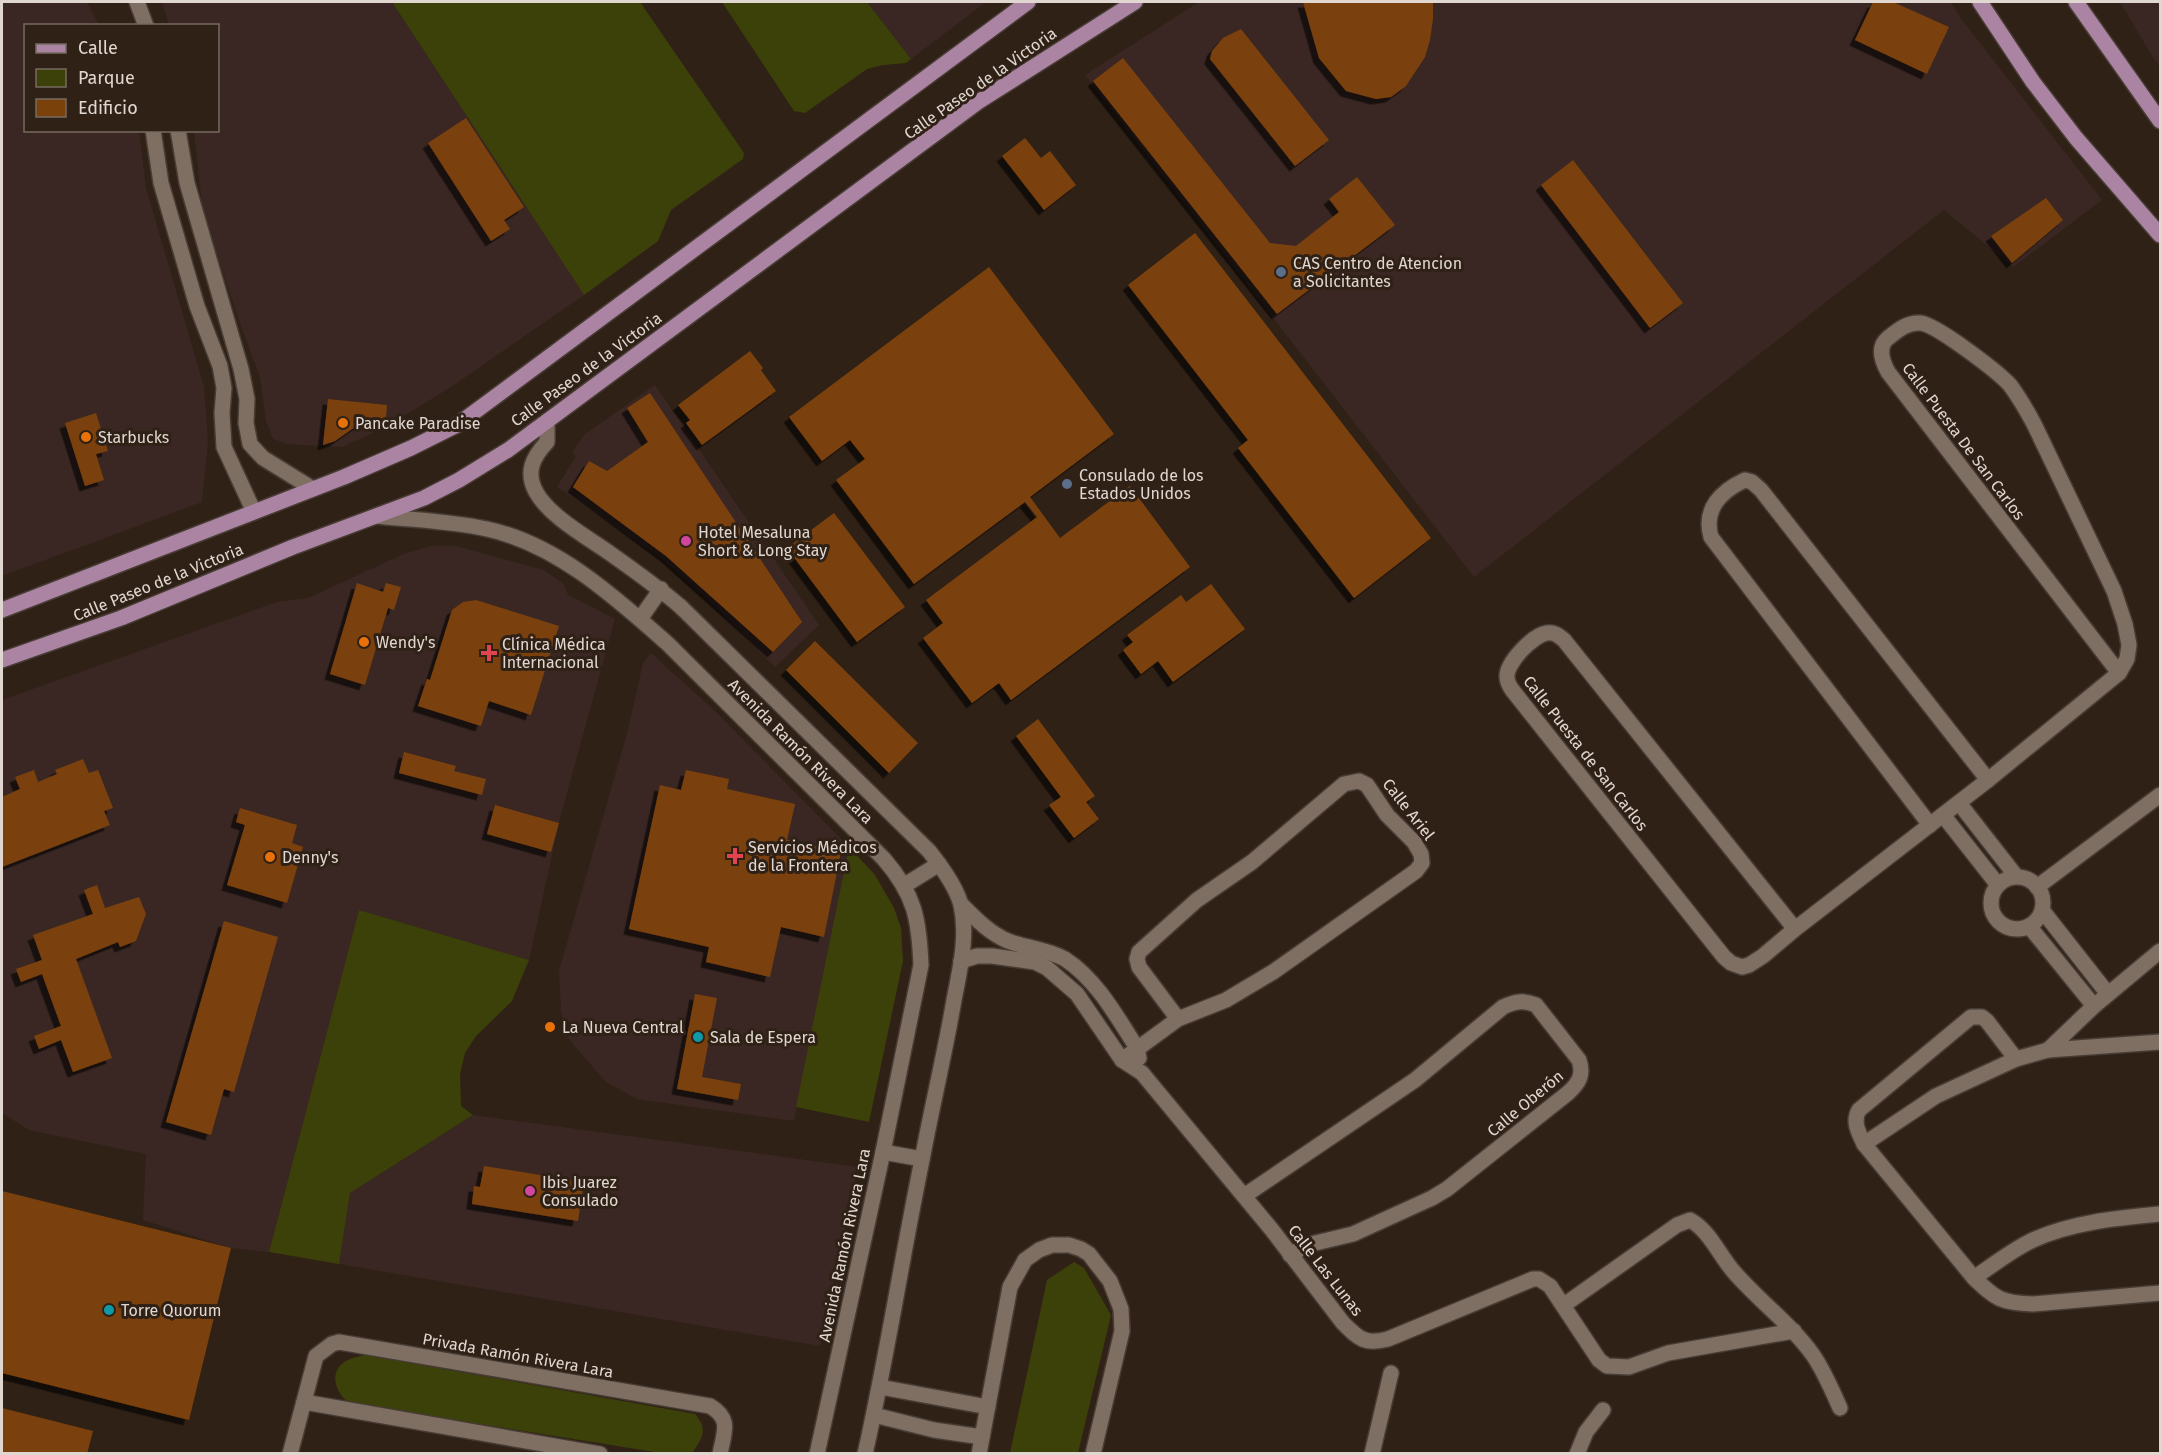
<svg xmlns="http://www.w3.org/2000/svg" width="2162" height="1455" font-family="'Fira Sans',sans-serif">
  <style>
    .commercial { fill: #3a2723 }
    .green { fill: #3c410a }
    .building { fill: #7a410b; filter: url(#shadow) }
    .lines { fill: none; stroke-linecap: round; stroke-linejoin: round }
    .minor-casing { stroke: #473c34; stroke-width: 18 }
    .major-casing { stroke: #473c34; stroke-width: 18 }
    .minor { stroke: #7f6e62; stroke-width: 15 }
    .major { stroke: #ab84a3; stroke-width: 15 }
    .service-dot { fill: #5c6f8a; stroke: #302117; stroke-width: 2 }
    .food-dot { fill: #e8710a; stroke: #302117; stroke-width: 2 }
    .hotel-dot { fill: #d1479c; stroke: #302117; stroke-width: 2 }
    .health-dot { fill: #e0444e; stroke: #302117; stroke-width: 2 }
    .culture-dot { fill: #0f9aa8; stroke: #302117; stroke-width: 2 }
    .labels { text-anchor: middle; stroke-width: 6; stroke-linejoin: round; paint-order: stroke }
    .street-label { font-size: 16px; fill: #e0d7d0; stroke: #302117 }
    .poi-label { font-size: 16px; fill: #e0d7d0; stroke: #302117; text-anchor: start }
  </style>
  <defs>
    <filter id="shadow"><feDropShadow dx="-5.5" dy="5.5" stdDeviation="0" flood-color="#0009"/></filter>
  </defs>
  <rect width="100%" height="100%" fill="#302117"/>
  <g class="commercial">
    <path d="M 2,2 L 87,2 L 99,25 L 26,26 L 26,130 L 139,131 L 146,188 L 204,387 L 208,442 L 202,502 L 2,576 Z"/>
    <path d="M 162,2 L 392,2 L 584,295 L 451,387 L 384,428 L 342,447 L 287,444 L 273,439 L 266,421 L 260,377 L 242,329 L 203,213 L 194,131 L 218,130 L 218,26 L 169,25 Z"/>
    <path d="M 867,2 L 986,2 L 911,59 Z"/>
    <path d="M 1199,2 L 1951,2 L 1959,16 L 2102,200 L 2013,267 L 1944,210 L 1474,577 L 1085,75 Z"/>
    <path d="M 2120,2 L 2160,2 L 2160,67 L 2151,54 Z"/>
    <path d="M 655,385 L 819,625 L 775,667 L 709,600 L 663,560 L 557,487 L 576,456 L 572,452 L 585,434 Z"/>
    <path d="M 431,546 L 456,546 L 544,570 L 564,584 L 568,595 L 615,619 L 560,818 L 529,960 L 359,910 L 269,1252 L 231,1248 L 143,1220 L 146,1154 L 29,1130 L 2,1113 L 2,700 L 277,602 L 308,598 L 404,554 Z"/>
    <path d="M 651,653 L 716,712 L 849,847 L 794,1121 L 637,1099 L 606,1082 L 568,1038 L 561,1011 L 559,971 L 628,730 L 643,663 Z"/>
    <path d="M 473,1115 L 858,1167 L 820,1346 L 339,1264 L 350,1193 Z"/>
  </g>
  <g class="green">
    <path d="M 392,2 L 640,2 L 744,153 L 743,159 L 671,210 L 658,241 L 584,295 Z"/>
    <path d="M 722,2 L 867,2 L 911,59 L 906,63 L 883,65 L 867,69 L 805,113 L 794,111 Z"/>
    <path d="M 849,847 L 875,875 L 894,908 L 901,928 L 903,961 L 869,1122 L 796,1107 Z"/>
    <path d="M 359,910 L 529,960 L 512,1001 L 476,1036 L 465,1053 L 460,1074 L 461,1106 L 473,1115 L 350,1193 L 339,1264 L 269,1252 Z"/>
    <path d="M 1074,1262 L 1084,1268 L 1111,1315 L 1078,1453 L 1010,1453 L 1047,1280 Z"/>
    <path d="M 365,1355 L 695,1414 C 708,1429 703,1438 692,1453 L 661,1453 L 349,1403 C 333,1391 328,1368 350,1359 C 355,1357 360,1356 365,1355 Z"/>
  </g>
  <g class="building">
    <path d="M 1303,2 L 1433,2 L 1433,19 L 1430,40 L 1425,57 L 1406,86 L 1391,97 L 1376,99 L 1346,91 L 1319,58 Z"/>
    <path d="M 1873,2 L 1893,2 L 1949,27 L 1927,74 L 1855,40 Z"/>
    <path d="M 1241,29 L 1329,140 L 1295,166 L 1210,59 L 1212,51 L 1223,38 Z"/>
    <path d="M 1123,58 L 1270,243 L 1296,246 L 1339,212 L 1329,199 L 1357,177 L 1395,225 L 1277,314 L 1093,81 Z"/>
    <path d="M 466,118 L 524,207 L 504,220 L 510,229 L 491,241 L 428,143 Z"/>
    <path d="M 1025,138 L 1041,158 L 1050,151 L 1076,185 L 1044,210 L 1002,156 Z"/>
    <path d="M 1573,160 L 1683,303 L 1650,328 L 1541,185 Z"/>
    <path d="M 2046,198 L 2063,220 L 2012,263 L 1991,236 Z"/>
    <path d="M 1195,233 L 1431,538 L 1354,598 L 1238,448 L 1248,440 L 1128,285 Z"/>
    <path d="M 989,267 L 1114,434 L 1030,497 L 1060,538 L 1130,486 L 1190,567 L 1011,700 L 999,683 L 972,703 L 923,638 L 943,623 L 926,600 L 1037,517 L 1025,502 L 914,584 L 836,480 L 865,459 L 850,440 L 822,461 L 789,417 Z"/>
    <path d="M 750,351 L 763,368 L 761,370 L 776,391 L 702,445 L 686,423 L 690,420 L 678,405 Z"/>
    <path d="M 650,393 L 802,622 L 773,652 L 666,556 L 573,487 L 589,461 L 607,471 L 648,442 L 627,408 Z"/>
    <path d="M 328,399 L 387,405 L 386,418 L 368,420 L 355,427 L 335,441 L 323,445 Z"/>
    <path d="M 96,413 L 108,451 L 96,454 L 104,480 L 85,486 L 65,423 Z"/>
    <path d="M 834,513 L 905,607 L 857,642 L 787,548 Z"/>
    <path d="M 357,583 L 383,592 L 386,583 L 401,587 L 394,610 L 388,608 L 365,685 L 330,674 Z"/>
    <path d="M 1211,584 L 1245,629 L 1173,682 L 1158,661 L 1141,674 L 1123,650 L 1133,642 L 1127,635 L 1181,595 L 1186,602 Z"/>
    <path d="M 476,600 L 559,626 L 531,715 L 489,701 L 481,726 L 418,706 L 427,679 L 430,680 L 452,610 L 463,602 Z"/>
    <path d="M 815,641 L 918,743 L 889,773 L 786,670 Z"/>
    <path d="M 1038,719 L 1095,796 L 1086,802 L 1099,819 L 1074,838 L 1049,805 L 1061,797 L 1016,736 Z"/>
    <path d="M 404,752 L 456,766 L 454,771 L 486,779 L 482,795 L 399,773 Z"/>
    <path d="M 83,759 L 89,773 L 98,770 L 113,808 L 104,811 L 110,825 L 2,867 L 2,797 L 20,789 L 15,777 L 34,770 L 38,782 L 57,774 L 55,770 Z"/>
    <path d="M 686,770 L 729,779 L 727,789 L 795,804 L 787,840 L 841,852 L 824,937 L 781,927 L 770,977 L 706,962 L 709,947 L 629,929 L 660,785 L 681,790 Z"/>
    <path d="M 495,805 L 559,823 L 551,852 L 487,834 Z"/>
    <path d="M 240,808 L 297,825 L 292,843 L 303,847 L 287,903 L 227,885 L 245,825 L 236,822 Z"/>
    <path d="M 97,885 L 105,908 L 139,897 L 146,914 L 136,941 L 120,947 L 118,942 L 76,959 L 112,1058 L 73,1072 L 61,1040 L 39,1049 L 34,1036 L 61,1026 L 42,974 L 21,982 L 16,969 L 42,960 L 33,935 L 93,914 L 84,890 Z"/>
    <path d="M 224,921 L 278,937 L 234,1092 L 224,1089 L 211,1135 L 166,1122 Z"/>
    <path d="M 695,994 L 717,998 L 702,1077 L 741,1084 L 738,1100 L 677,1089 Z"/>
    <path d="M 484,1166 L 584,1182 L 578,1221 L 472,1204 L 474,1186 L 480,1187 Z"/>
    <path d="M 2,1191 L 231,1248 L 189,1420 L 2,1373 Z"/>
    <path d="M 2,1408 L 93,1431 L 87,1454 L 2,1454 Z"/>
  </g>
  <g class="lines">
    <defs>
      <g id="minor">
        <path d="M 137,2 L 146,26"/>
        <path d="M 153,130 L 161,183 L 197,306 L 220,366 L 224,388 L 222,413 L 224,447 L 254,512"/>
        <path d="M 178,130 L 187,183 L 241,369 L 247,399 L 246,423 L 250,444 L 263,458 L 313,489"/>
        <path d="M 547,421 L 547,442 C 533,457 525,472 536,492 C 550,517 587,537 611,554 C 635,571 659,588 681,607 L 929,851 C 941,866 956,886 961,905 C 968,936 960,969 954,1000 C 945,1053 932,1106 922,1160 C 902,1257 887,1356 865,1454"/>
        <path d="M 377,516 C 413,520 451,521 487,529 C 557,544 616,598 668,644 L 884,859 C 915,895 919,919 921,965 L 883,1152 L 817,1454"/>
        <path d="M 640,619 L 661,589"/>
        <path d="M 1959,803 L 2016,876"/>
        <path d="M 1943,815 L 1998,885"/>
        <path d="M 1930,825 L 1711,537 C 1703,509 1721,491 1745,480 L 1752,482 L 1761,490 L 1988,780"/>
        <circle cx="2017" cy="903" r="26"/>
        <path d="M 905,885 L 939,864"/>
        <path d="M 2037,887 L 2160,795"/>
        <path d="M 961,904 C 975,918 989,933 1008,941 C 1026,948 1047,949 1065,959 C 1097,980 1117,1017 1137,1048 L 1139,1058"/>
        <path d="M 2042,910 L 2108,994"/>
        <path d="M 2029,926 L 2094,1006"/>
        <path d="M 1795,929 L 1564,640 C 1558,635 1554,632 1547,633 C 1533,635 1506,663 1507,677 C 1507,682 1510,687 1513,691 L 1724,957 L 1731,963 L 1742,967 L 1749,965 L 1763,956 L 1795,929 L 1988,780 L 2119,673 L 2127,659 L 2129,645 L 2125,624 L 2114,591 L 2034,424 C 2027,411 2019,397 2010,385 C 1998,372 1936,324 1920,323 C 1907,322 1897,331 1888,338 C 1877,347 1882,361 1888,372 L 2119,673"/>
        <path d="M 961,961 L 977,956 L 992,956 L 1035,962 L 1047,968 L 1077,994 L 1122,1060 L 1142,1073 L 1272,1230 L 1343,1323 C 1359,1339 1365,1345 1388,1339 L 1533,1279 L 1539,1279 L 1550,1286 L 1599,1360 L 1607,1366 L 1629,1367 L 1668,1353 L 1794,1331"/>
        <path d="M 2048,1050 L 2094,1006 L 2160,951"/>
        <path d="M 2016,1059 L 1987,1021 L 1982,1017 L 1971,1017 L 1859,1110 C 1852,1122 1859,1133 1864,1144 L 1974,1278 C 1996,1299 2001,1303 2033,1304 L 2160,1293"/>
        <path d="M 1122,1060 L 1178,1019 L 1226,1000 L 1273,972 L 1416,871 L 1422,863 L 1421,854 L 1414,842 L 1387,815 L 1367,785 L 1359,781 L 1344,784 L 1252,862 L 1197,900 L 1139,952 L 1137,959 L 1139,967 L 1178,1019"/>
        <path d="M 1864,1144 L 1936,1096 L 2016,1059 L 2048,1050 L 2160,1042"/>
        <path d="M 883,1152 L 922,1159"/>
        <path d="M 1244,1196 L 1415,1080 L 1503,1007 C 1516,1001 1524,1000 1536,1005 L 1579,1060 C 1584,1075 1579,1083 1568,1093 L 1447,1189 L 1432,1198 L 1353,1234 L 1307,1245 L 1290,1255"/>
        <path d="M 1974,1278 C 1993,1265 2012,1250 2033,1240 C 2072,1222 2118,1218 2160,1214"/>
        <path d="M 1564,1305 L 1677,1225 L 1690,1220 C 1710,1231 1719,1255 1734,1272 C 1759,1301 1791,1324 1813,1355 C 1824,1371 1832,1390 1840,1408"/>
        <path d="M 880,1387 L 988,1407"/>
        <path d="M 304,1402 L 600,1454"/>
        <path d="M 874,1415 L 934,1430 L 982,1437"/>
        <path d="M 290,1454 L 316,1356 L 332,1344 L 339,1342 L 710,1406 C 732,1419 724,1432 720,1454"/>
        <path d="M 979,1454 L 1010,1287 L 1025,1260 L 1039,1250 L 1052,1245 L 1069,1245 L 1081,1249 L 1089,1254 L 1110,1281 L 1121,1309 L 1122,1331 L 1093,1454"/>
        <path d="M 1372,1454 L 1391,1373"/>
        <path d="M 1577,1454 L 1586,1432 L 1603,1410"/>
      </g>
      <g id="major">
        <path d="M 1980,2 L 2033,82 L 2076,138 L 2160,235"/>
        <path d="M 2076,2 L 2160,121"/>
        <path d="M 2,610 L 344,477 L 411,448 L 457,425 L 1028,2"/>
        <path d="M 2,660 L 121,618 L 293,547 L 424,498 L 459,480 L 508,450 L 978,102 L 1135,2"/>
      </g>
    </defs>
    <use href="#minor" class="minor-casing"/>
    <use href="#major" class="major-casing"/>
    <use href="#minor" class="minor"/>
    <use href="#major" class="major"/>
  </g>
  <g class="service-dot">
    <circle cx="1281" cy="272" r="6"/>
    <circle cx="1067" cy="484" r="6"/>
  </g>
  <g class="food-dot">
    <circle cx="343" cy="423" r="6"/>
    <circle cx="86" cy="437" r="6"/>
    <circle cx="364" cy="642" r="6"/>
    <circle cx="270" cy="857" r="6"/>
    <circle cx="550" cy="1027" r="6"/>
  </g>
  <g class="hotel-dot">
    <circle cx="686" cy="541" r="6"/>
    <circle cx="530" cy="1191" r="6"/>
  </g>
  <g class="health-dot">
    <path d="M486 644h6v6h6v6h-6v6h-6v-6h-6v-6h6z"/>
    <path d="M732 847h6v6h6v6h-6v6h-6v-6h-6v-6h6z"/>
  </g>
  <g class="culture-dot">
    <circle cx="698" cy="1037" r="6"/>
    <circle cx="109" cy="1310" r="6"/>
  </g>
  <g class="labels">
    <g class="street-label">
      <text transform="translate(980 83) rotate(-35)" y="6">Calle Paseo de la Victoria</text>
      <text transform="translate(586 369) rotate(-36)" y="6">Calle Paseo de la Victoria</text>
      <text transform="translate(1964 441) rotate(53)" y="6">Calle Puesta De San Carlos</text>
      <text transform="translate(158 582) rotate(-22)" y="6">Calle Paseo de la Victoria</text>
      <text transform="translate(801 751) rotate(45)" y="6">Avenida Ramón Rivera Lara</text>
      <text transform="translate(1586 753) rotate(52)" y="6">Calle Puesta de San Carlos</text>
      <text transform="translate(1409 809) rotate(52)" y="6">Calle Ariel</text>
      <text transform="translate(1525 1103) rotate(-40)" y="6">Calle Oberón</text>
      <text transform="translate(844 1245) rotate(-78)" y="6">Avenida Ramón Rivera Lara</text>
      <text transform="translate(1326 1270) rotate(52)" y="6">Calle Las Lunas</text>
      <text transform="translate(518 1355) rotate(10)" y="6">Privada Ramón Rivera Lara</text>
    </g>
    <g class="poi-label">
      <text x="1293" y="269">CAS Centro de Atencion<tspan x="1293" dy="18">a Solicitantes</tspan></text>
      <text x="355" y="429">Pancake Paradise</text>
      <text x="98" y="443">Starbucks</text>
      <text x="1079" y="481">Consulado de los<tspan x="1079" dy="18">Estados Unidos</tspan></text>
      <text x="698" y="538">Hotel Mesaluna<tspan x="698" dy="18">Short &amp; Long Stay</tspan></text>
      <text x="376" y="648">Wendy's</text>
      <text x="502" y="650">Clínica Médica<tspan x="502" dy="18">Internacional</tspan></text>
      <text x="748" y="853">Servicios Médicos<tspan x="748" dy="18">de la Frontera</tspan></text>
      <text x="282" y="863">Denny's</text>
      <text x="562" y="1033">La Nueva Central</text>
      <text x="710" y="1043">Sala de Espera</text>
      <text x="542" y="1188">Ibis Juarez<tspan x="542" dy="18">Consulado</tspan></text>
      <text x="121" y="1316">Torre Quorum</text>
    </g>
  </g>
  <rect width="2162" height="1455" fill="none" stroke="#e0d7d0" stroke-width="6"/>
  <rect x="24" y="24" width="195" height="108" fill="#302117" stroke="#766a61" stroke-width="1.5"/>
  <rect x="36" y="44" width="30" height="9" fill="#ab84a3" stroke="#766a61" stroke-width="1.5"/>
  <text x="78" y="54" font-size="18" fill="#e0d7d0">Calle</text>
  <rect x="36" y="69" width="30" height="18" fill="#3c410a" stroke="#766a61" stroke-width="1.5"/>
  <text x="78" y="84" font-size="18" fill="#e0d7d0">Parque</text>
  <rect x="36" y="99" width="30" height="18" fill="#7a410b" stroke="#766a61" stroke-width="1.5"/>
  <text x="78" y="114" font-size="18" fill="#e0d7d0">Edificio</text>
</svg>
